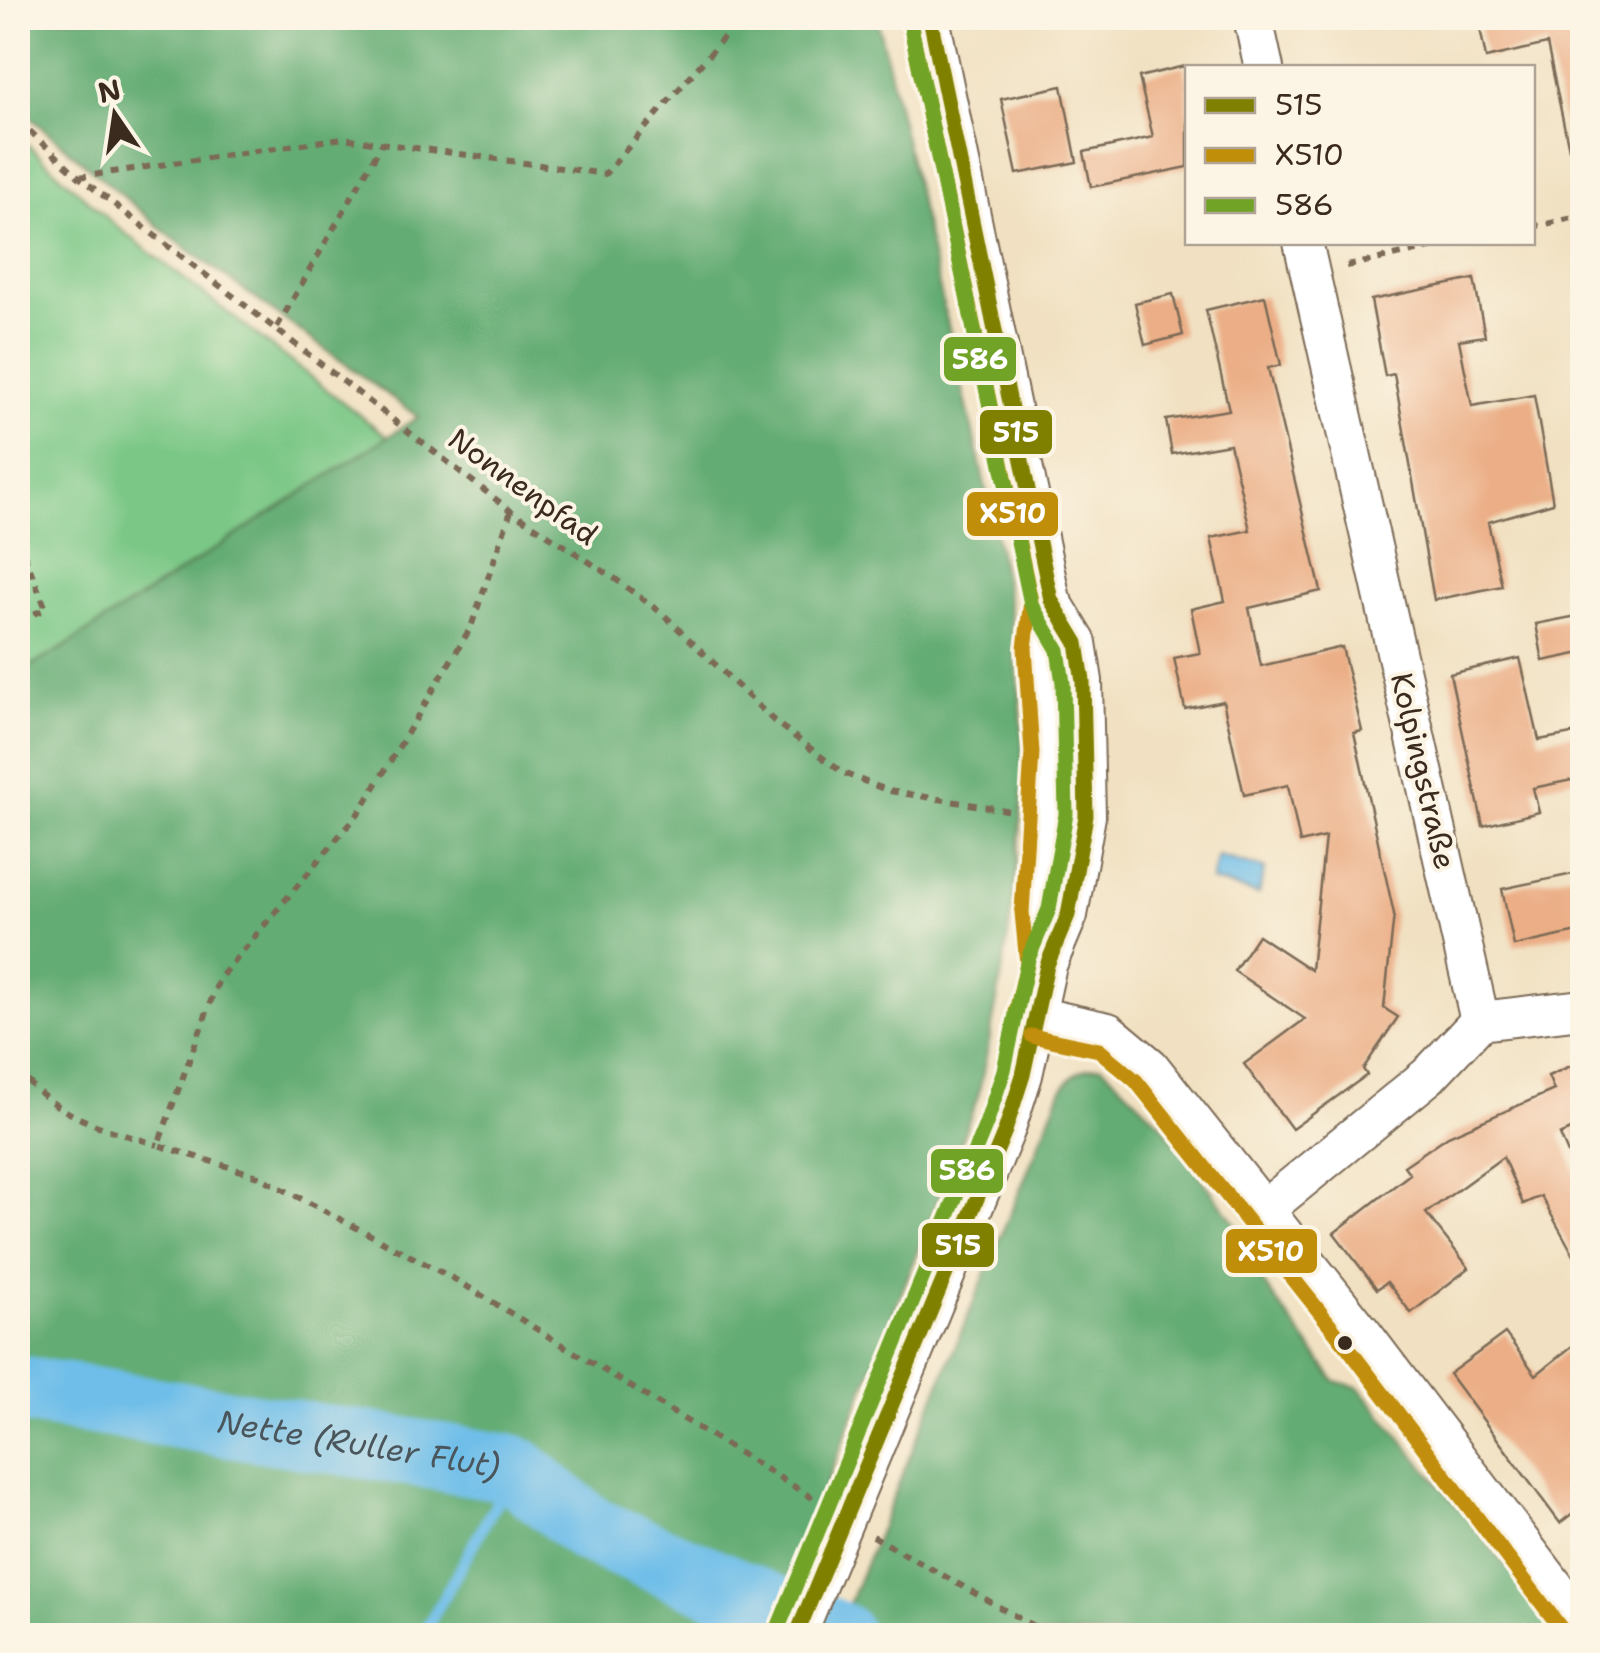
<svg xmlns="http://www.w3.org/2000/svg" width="1600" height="1653" font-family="'Shantell Sans',sans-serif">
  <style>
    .green { fill: #7ac786; stroke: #5a7852; stroke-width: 2.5 }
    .forest { fill: #63ac73; stroke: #4f6b48; stroke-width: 2.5 }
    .water { fill: #6ebee9; stroke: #547484; stroke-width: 2.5 }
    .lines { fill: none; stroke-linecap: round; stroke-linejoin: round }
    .stream { stroke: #6ebee9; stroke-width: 11 }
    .river { stroke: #6ebee9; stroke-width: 68 }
    .building { fill: #ebae86 }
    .minor-casing { stroke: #7b6a57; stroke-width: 42 }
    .path { stroke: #7b6a57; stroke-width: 6; stroke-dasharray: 8 8; stroke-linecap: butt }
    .minor { stroke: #fff; stroke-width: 38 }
    .bus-1-casing { stroke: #fcf5e5; stroke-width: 22 }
    .bus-2-casing { stroke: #fcf5e5; stroke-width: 22 }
    .bus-3-casing { stroke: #fcf5e5; stroke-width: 22 }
    .bus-1 { stroke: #808000; stroke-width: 15 }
    .bus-2 { stroke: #c18e09; stroke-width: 15 }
    .bus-3 { stroke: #71a426; stroke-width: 15 }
    .bus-dot { fill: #3b2a1e; stroke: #fcf5e5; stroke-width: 4 }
    .labels { text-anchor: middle; stroke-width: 8; stroke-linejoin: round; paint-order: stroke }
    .street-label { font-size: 30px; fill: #3b2a1e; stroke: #fcf5e5 }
    .water-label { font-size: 32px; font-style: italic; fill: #4a565b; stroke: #fcf5e5 }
    .line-badge { stroke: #fcf5e5; stroke-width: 4 }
    .badge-label { font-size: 28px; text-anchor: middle; font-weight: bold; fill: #fff }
  </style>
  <rect width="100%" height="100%" fill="#fcf5e5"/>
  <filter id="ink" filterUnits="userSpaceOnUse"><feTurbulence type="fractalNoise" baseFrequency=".01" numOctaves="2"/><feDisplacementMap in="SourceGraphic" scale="20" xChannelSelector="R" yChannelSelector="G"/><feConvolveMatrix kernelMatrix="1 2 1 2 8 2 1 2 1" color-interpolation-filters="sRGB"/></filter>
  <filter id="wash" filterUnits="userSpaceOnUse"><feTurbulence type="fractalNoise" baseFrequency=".0048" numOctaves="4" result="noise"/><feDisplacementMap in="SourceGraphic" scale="40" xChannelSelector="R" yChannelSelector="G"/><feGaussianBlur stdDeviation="2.25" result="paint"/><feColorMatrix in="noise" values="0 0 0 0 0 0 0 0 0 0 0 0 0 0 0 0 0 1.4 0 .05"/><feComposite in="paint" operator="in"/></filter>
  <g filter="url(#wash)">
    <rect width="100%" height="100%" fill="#f1e1c2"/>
    <path class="green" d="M 18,136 L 115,225 L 389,438 L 63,648 L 18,673 Z"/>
    <g class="forest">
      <path d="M 18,18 L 877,18 C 906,143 935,268 964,394 C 993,516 1026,657 1023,783 C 1020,888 999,995 978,1097 L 805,1540 L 765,1635 L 18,1635 L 18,673 L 63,648 L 418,417 L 171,237 L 18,107 Z"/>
      <path d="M 1102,1066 L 1161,1123 L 1257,1253 L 1258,1276 L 1335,1381 L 1359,1387 L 1563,1635 L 836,1635 L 1060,1093 C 1071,1074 1080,1068 1102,1066 Z"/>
    </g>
    <path class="water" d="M 1217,856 L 1265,869 L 1258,894 L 1211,881 Z"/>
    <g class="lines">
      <path class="stream" d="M 422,1636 L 515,1469"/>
      <path class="river" id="s1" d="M 18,1389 L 515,1469 L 590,1530 L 839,1636"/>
    </g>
    <g id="blocks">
      <g class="building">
        <path d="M 1478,18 L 1582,18 L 1582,148 L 1569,149 L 1547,44 L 1486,58 Z"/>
        <path d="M 1184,66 L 1188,82 L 1188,167 L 1091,187 L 1084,152 L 1153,137 L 1139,77 Z"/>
        <path d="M 1062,86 L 1077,162 L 1017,174 L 1001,99 Z"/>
        <path d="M 1474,279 L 1485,336 L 1459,340 L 1472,406 L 1534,395 L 1553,503 L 1488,522 L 1502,586 L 1434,600 L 1394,374 L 1385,376 L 1371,300 Z"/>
        <path d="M 1173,294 L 1183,335 L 1145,345 L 1135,303 Z"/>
        <path d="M 1265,296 L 1281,365 L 1268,368 L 1321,591 L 1249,608 L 1261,666 L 1342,647 L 1362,731 L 1354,733 L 1394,914 L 1384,1008 L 1398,1017 L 1363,1069 L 1367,1075 L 1292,1129 L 1244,1064 L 1305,1019 L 1234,971 L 1258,935 L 1311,970 L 1325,837 L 1300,843 L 1288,785 L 1244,795 L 1223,701 L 1185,709 L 1174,658 L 1200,653 L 1191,609 L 1225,601 L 1211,538 L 1250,530 L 1230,444 L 1172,454 L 1166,420 L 1229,410 L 1206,310 Z"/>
        <path d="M 1582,615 L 1582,653 L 1543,661 L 1536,624 Z"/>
        <path d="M 1520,658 L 1539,740 L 1582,732 L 1582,778 L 1533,788 L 1539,812 L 1483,826 L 1450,674 Z"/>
        <path d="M 1582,872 L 1582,931 L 1514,946 L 1502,889 Z"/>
        <path d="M 1582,1061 L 1582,1156 L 1571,1130 L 1560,1135 L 1582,1186 L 1582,1270 L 1541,1196 L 1523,1204 L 1503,1157 L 1426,1213 L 1469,1268 L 1411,1313 L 1387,1282 L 1377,1289 L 1334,1233 L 1410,1174 L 1404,1166 L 1448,1136 L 1554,1090 L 1548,1076 Z"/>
        <path d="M 1505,1333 L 1536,1375 L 1582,1338 L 1582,1506 L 1560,1523 L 1449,1374 Z"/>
      </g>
    </g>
  </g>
  <g filter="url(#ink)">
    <use href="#blocks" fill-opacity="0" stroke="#7b6a57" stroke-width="2.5"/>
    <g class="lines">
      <defs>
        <g id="minor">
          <path d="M 1253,18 L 1264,68"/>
          <path d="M 1046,957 L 1042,912 L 1052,753 L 1045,649 L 1051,600"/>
          <path d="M 1036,1016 L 1108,1032 L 1150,1067 L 1362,1333 L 1582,1623"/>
          <path d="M 1480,1021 L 1582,1009"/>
          <path d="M 1265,1209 L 1428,1076 L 1480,1021 L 1303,242"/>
          <path d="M 796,1636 L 1005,1131 L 1023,1075 L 1047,965 L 1068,915 L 1086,816 L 1083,681 L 1077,643 L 1051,600 L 930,18"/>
        </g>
      </defs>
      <use href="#minor" class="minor-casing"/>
      <g class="path">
        <path d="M 18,120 L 79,177 L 511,511 L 614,578 L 663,614 L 774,721 L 843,773 L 889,791 L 1012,811"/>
        <path d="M 79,177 L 343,138 L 605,174 L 741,18"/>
        <path d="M 1532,227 L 1582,216"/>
        <path d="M 1347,266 L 1458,242"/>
        <path d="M 277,327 L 382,144"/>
        <path d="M 511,511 L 471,627 L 361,810 L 219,979 L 158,1145 L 258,1176 L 458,1281 L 816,1500"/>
        <path d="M 18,539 L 46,609 L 18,620"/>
        <path d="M 18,571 L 29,567"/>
        <path d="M 18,1068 C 50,1116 106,1129 158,1145"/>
        <path d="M 873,1536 L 1051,1636"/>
      </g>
      <use href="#minor" class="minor"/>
      <defs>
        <path id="bus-1" d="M 796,1636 L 1005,1131 L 1023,1075 L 1047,965 L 1068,915 L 1086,816 L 1083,681 L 1077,643 L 1051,600 L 930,18"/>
        <g id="bus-2">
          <path d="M 910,22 L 1031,601 L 1025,648 L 1032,753 L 1022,912 L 1027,964 L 1016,1012"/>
          <path d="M 1032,1036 L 1099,1050 L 1136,1081 L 1346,1345 L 1566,1635"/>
        </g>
        <path id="bus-3" d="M 778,1628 L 986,1124 L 1004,1070 L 1028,959 L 1049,909 L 1066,814 L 1063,683 L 1058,650 L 1031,604 L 910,22"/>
      </defs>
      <use href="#bus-1" class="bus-1-casing"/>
      <use href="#bus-2" class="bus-2-casing"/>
      <use href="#bus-3" class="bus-3-casing"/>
      <use href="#bus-1" class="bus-1"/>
      <use href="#bus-2" class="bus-2"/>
      <use href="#bus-3" class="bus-3"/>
    </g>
  </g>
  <circle class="bus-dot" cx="1345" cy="1343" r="9"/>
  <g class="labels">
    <g class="street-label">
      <text transform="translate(523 487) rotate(36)" y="10">Nonnenpfad</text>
      <text transform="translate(1423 771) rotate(77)" y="10">Kolpingstraße</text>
    </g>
    <g class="water-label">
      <text dy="11" stroke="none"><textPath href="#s1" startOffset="345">Nette (Ruller Flut)</textPath></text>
    </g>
  </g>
  <g class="line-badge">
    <rect x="942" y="335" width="76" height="48" rx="10" fill="#71a426"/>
    <rect x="978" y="408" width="76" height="48" rx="10" fill="#808000"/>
    <rect x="965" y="490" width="95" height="48" rx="10" fill="#c18e09"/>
    <rect x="929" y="1147" width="76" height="48" rx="10" fill="#71a426"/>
    <rect x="920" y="1221" width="76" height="48" rx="10" fill="#808000"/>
    <rect x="1224" y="1227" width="95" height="48" rx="10" fill="#c18e09"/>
  </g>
  <g class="badge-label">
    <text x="980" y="369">586</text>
    <text x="1016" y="442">515</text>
    <text x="1013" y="523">X510</text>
    <text x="967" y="1180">586</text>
    <text x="958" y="1255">515</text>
    <text x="1271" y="1261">X510</text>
  </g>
  <rect width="1600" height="1653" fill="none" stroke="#fcf5e5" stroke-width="60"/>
  <rect x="1185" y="65" width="350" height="180" fill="#fcf5e5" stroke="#afa495" stroke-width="2.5"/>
  <rect x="1205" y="98" width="50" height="15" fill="#808000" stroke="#afa495" stroke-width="2.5"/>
  <text x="1275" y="115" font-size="30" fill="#3b2a1e">515</text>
  <rect x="1205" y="148" width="50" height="15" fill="#c18e09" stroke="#afa495" stroke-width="2.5"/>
  <text x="1275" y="165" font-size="30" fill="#3b2a1e">X510</text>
  <rect x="1205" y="198" width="50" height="15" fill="#71a426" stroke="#afa495" stroke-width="2.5"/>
  <text x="1275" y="215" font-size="30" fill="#3b2a1e">586</text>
  <g transform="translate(115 115) rotate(347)" stroke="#fcf5e5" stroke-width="8" paint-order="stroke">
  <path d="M0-8L18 38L0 25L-18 38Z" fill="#3b2a1e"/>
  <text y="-15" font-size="28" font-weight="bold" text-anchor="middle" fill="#3b2a1e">N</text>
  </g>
</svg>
